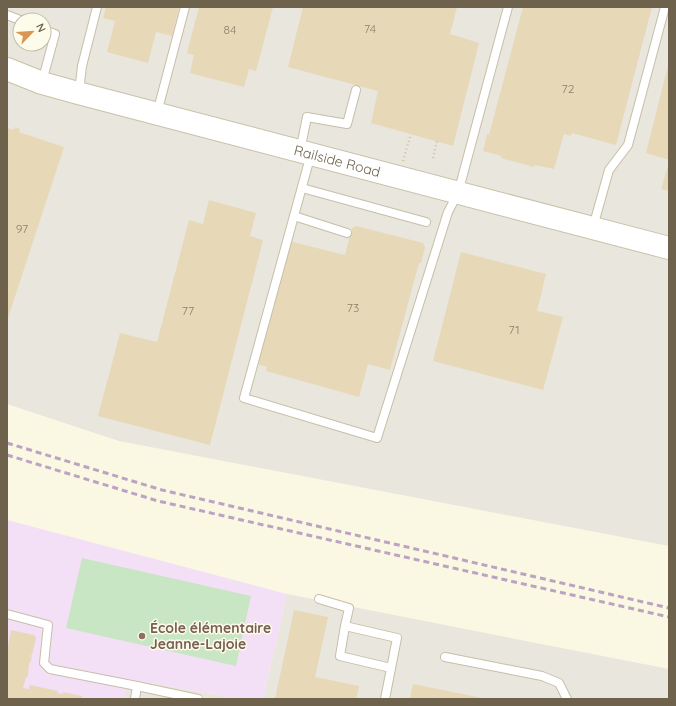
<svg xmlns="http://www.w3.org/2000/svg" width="676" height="706" font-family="Quicksand,sans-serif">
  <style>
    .industrial { fill: #e9e6de; fill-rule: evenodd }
    .education { fill: #f4e0f6 }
    .green { fill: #c8e6c3 }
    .building { fill: #e7d8b8 }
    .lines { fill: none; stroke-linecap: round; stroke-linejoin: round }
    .lane-casing { stroke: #c7bea9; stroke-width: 10 }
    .secondary-casing { stroke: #c9c0a7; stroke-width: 24 }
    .path { stroke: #d1c1a1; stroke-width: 2.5; stroke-dasharray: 1 3; stroke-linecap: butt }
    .lane { stroke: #fff; stroke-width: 8 }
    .secondary { stroke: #fff; stroke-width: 22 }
    .rail { stroke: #bca3c2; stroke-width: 3; stroke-dasharray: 6 4; stroke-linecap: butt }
    .education-dot { fill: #8d6e63; stroke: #fdfbe9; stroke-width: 1.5 }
    .labels { text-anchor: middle; stroke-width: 3; stroke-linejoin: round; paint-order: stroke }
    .number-label { font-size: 12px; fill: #8d8067 }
    .street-label { font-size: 14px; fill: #6f624c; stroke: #fdfbe9 }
    .education-label { font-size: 14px; font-weight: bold; fill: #785e54; stroke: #fdfbe9; text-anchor: start }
  </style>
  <rect width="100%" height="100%" fill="#faf7e3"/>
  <g class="industrial">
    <path d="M 7,7 L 669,7 L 669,546 L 119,441 L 7,404 ZM 20,20 L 44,20 L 44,44 L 20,44 Z"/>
    <path d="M 287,594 L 669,669 L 669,699 L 263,699 Z"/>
    <path d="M 128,679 L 240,699 L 124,699 Z"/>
  </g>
  <path class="education" d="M 7,520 L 287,594 L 263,699 L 240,699 L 128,679 L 124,699 L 7,699 Z"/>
  <path class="green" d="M 82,558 L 251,596 L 236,666 L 66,628 Z"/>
  <g class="building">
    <path d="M 106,7 L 179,7 L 172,36 L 156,32 L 148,63 L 107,52 L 115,21 L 103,18 Z"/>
    <path d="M 199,7 L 273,7 L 256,71 L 249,69 L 244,87 L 190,73 L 194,55 L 187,53 Z"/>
    <path d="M 303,7 L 457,7 L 450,34 L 479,43 L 453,146 L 371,123 L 378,91 L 288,67 Z"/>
    <path d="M 523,7 L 652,7 L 616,145 L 572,133 L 571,136 L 564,134 L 554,169 L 535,165 L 534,167 L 501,158 L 502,156 L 483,151 L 487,134 L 489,135 Z"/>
    <path d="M 668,66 L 669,66 L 669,160 L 646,153 Z"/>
    <path d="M 15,127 L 20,129 L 19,132 L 64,147 L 7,321 L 7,128 L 14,130 Z"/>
    <path d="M 669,163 L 669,191 L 661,189 Z"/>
    <path d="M 209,200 L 256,213 L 250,236 L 263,240 L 210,445 L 98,416 L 120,333 L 157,342 L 189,220 L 203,224 Z"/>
    <path d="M 356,226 L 423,243 L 425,247 L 421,263 L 419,263 L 390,370 L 368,364 L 359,397 L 266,371 L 267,367 L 257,364 L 289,241 L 345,255 L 352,228 Z"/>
    <path d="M 461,252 L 546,274 L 537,311 L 563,317 L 543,390 L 433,361 Z"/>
    <path d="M 294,610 L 328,617 L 315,677 L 359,686 L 356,699 L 275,699 Z"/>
    <path d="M 11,630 L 34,635 L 36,638 L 32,655 L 30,656 L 32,657 L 30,663 L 29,663 L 28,677 L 26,677 L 23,688 L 29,689 L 30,685 L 58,691 L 58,693 L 63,694 L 63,692 L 82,696 L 82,699 L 7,699 L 7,651 Z"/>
    <path d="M 413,684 L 482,698 L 482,699 L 410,699 Z"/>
  </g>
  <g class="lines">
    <defs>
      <g id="lane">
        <path d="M 7,15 L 20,20"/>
        <path d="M 42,82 L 55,34 L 44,30"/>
        <path d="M 79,92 L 82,66 L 97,7"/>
        <path d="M 157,113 L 185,7"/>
        <path d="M 300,151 L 307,117 L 347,124 L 356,90"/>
        <path d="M 311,154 L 244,398 L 377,438 L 448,212 L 458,193 L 508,7"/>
        <path d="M 302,188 L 426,222"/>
        <path d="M 294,216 L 347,233"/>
        <path d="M 593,227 L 609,170 L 628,145 L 665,7"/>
        <path d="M 319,599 L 349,608 L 345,626"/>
        <path d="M 7,614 L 48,625 L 44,663 L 50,669 L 137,686"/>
        <path d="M 445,657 L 542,676 L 559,683 L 567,699"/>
        <path d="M 135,699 L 137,686 L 198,699"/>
        <path d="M 385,699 L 397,638 L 345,626 L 340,656 L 391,668"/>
      </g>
      <g id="secondary">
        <path id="s1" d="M 7,69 L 42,83 L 78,93 L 669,248"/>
      </g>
    </defs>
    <use href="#lane" class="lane-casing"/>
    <use href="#secondary" class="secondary-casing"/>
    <g class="path">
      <path d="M 433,158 L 437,141"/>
      <path d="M 403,161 L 411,134"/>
    </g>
    <use href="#lane" class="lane"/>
    <use href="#secondary" class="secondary"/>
    <g class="rail">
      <path d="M 7,443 L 162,490 L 669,608"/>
      <path d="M 7,455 L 158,501 L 669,617"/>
    </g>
  </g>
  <circle class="education-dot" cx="142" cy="636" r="4"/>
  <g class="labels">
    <g class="number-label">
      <text x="370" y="33">74</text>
      <text x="230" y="34">84</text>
      <text x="568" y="93">72</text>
      <text x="22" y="233">97</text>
      <text x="353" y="312">73</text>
      <text x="188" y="315">77</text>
      <text x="514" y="334">71</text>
    </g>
    <g class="street-label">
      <text dy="5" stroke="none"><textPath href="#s1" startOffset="343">Railside Road</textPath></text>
    </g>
    <g class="education-label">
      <text x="150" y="633">École élémentaire<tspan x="150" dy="16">Jeanne-Lajoie</tspan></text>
    </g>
  </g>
  <rect width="676" height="706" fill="none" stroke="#6f624c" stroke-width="16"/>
  <g transform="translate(32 32) rotate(65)"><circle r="19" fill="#fdfbe9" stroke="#c4beaa"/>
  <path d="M0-3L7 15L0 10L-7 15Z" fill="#d99553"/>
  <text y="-6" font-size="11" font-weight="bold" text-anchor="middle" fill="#6f624c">N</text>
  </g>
</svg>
